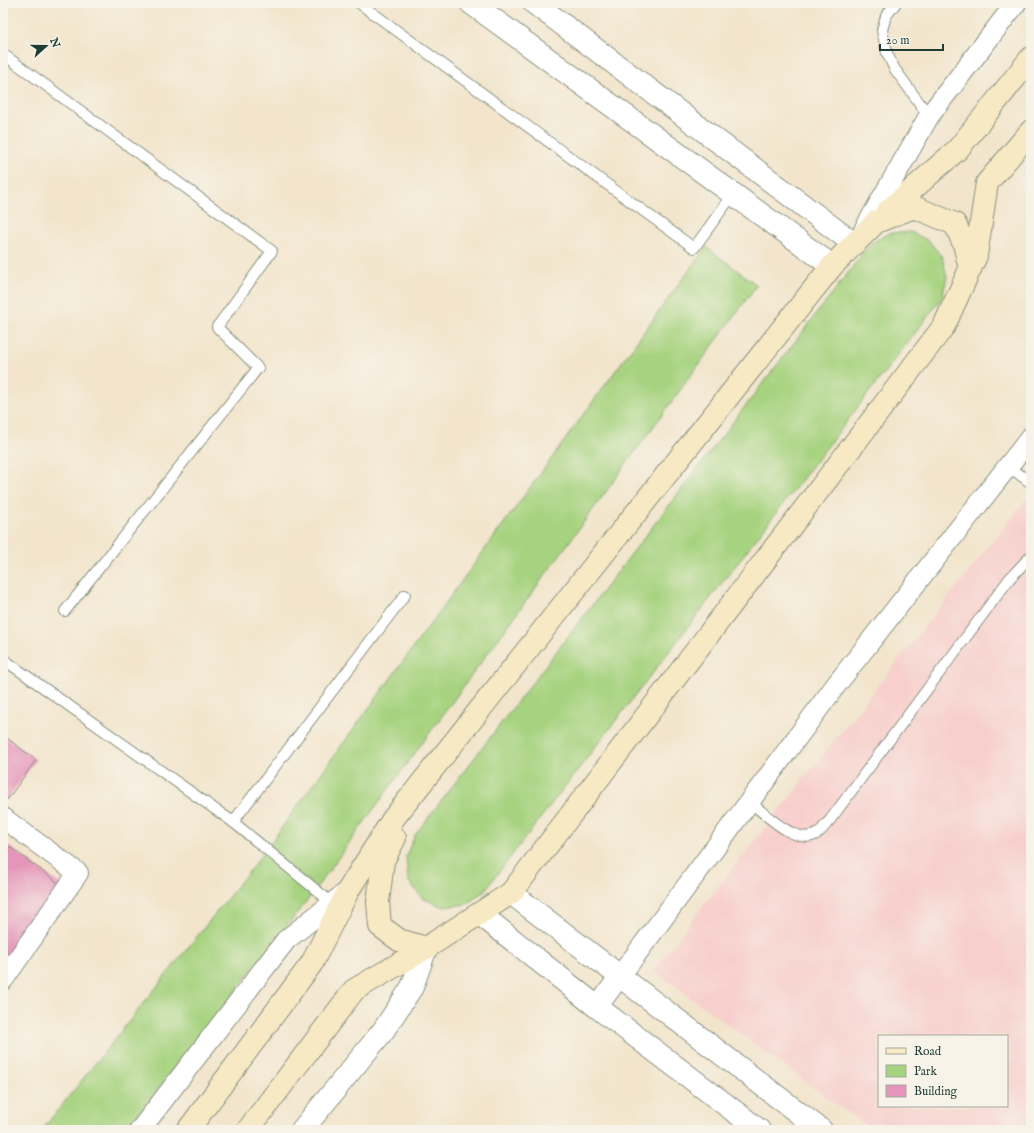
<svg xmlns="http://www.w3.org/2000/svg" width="1034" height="1133" font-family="'IM FELL English',serif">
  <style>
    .built { fill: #f7d0cd; fill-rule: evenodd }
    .green { fill: #a7d380; stroke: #63885a }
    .building { fill: #e495b9 }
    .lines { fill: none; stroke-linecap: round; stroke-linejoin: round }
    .service-casing { stroke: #889180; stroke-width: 12 }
    .minor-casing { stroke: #889180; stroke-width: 22 }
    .tertiary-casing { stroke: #889180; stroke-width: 24 }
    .secondary-casing { stroke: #889180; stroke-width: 24 }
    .service { stroke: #fff; stroke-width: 10 }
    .minor { stroke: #fff; stroke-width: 20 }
    .tertiary { stroke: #fff; stroke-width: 22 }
    .secondary { stroke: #f7e9c3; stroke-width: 22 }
  </style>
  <rect width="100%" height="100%" fill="#f7f3e8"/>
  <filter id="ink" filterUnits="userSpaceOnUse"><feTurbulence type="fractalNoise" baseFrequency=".025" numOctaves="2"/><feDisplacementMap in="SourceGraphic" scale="8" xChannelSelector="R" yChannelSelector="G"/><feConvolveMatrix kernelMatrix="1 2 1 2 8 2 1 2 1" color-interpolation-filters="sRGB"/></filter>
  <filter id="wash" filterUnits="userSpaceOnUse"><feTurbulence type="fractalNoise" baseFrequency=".012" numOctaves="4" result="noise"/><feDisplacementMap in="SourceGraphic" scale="16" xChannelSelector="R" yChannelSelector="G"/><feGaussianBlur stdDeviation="0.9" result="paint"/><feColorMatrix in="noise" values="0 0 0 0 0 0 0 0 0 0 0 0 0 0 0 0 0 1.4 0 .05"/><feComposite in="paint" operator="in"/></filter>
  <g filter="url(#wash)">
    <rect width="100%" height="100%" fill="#f2e5cc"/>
    <path class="built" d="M 1031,493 L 1031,1130 L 872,1130 L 654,971 L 687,926 ZM 879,1036 L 1007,1036 L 1007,1106 L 879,1106 Z"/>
    <g class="green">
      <path d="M 911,232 L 929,241 L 942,257 L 947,277 L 942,298 L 485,890 L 467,904 L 444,907 L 422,898 L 408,880 L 406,856 L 415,835 L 871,243 L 890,233 Z"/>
      <path d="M 706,247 L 757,285 L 306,902 L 125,1130 L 42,1130 L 255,864 Z"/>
    </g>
    <g id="blocks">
      <g class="building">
        <path d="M 3,735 L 36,760 L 7,800 L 3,797 Z"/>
        <path d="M 3,842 L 64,887 L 3,972 Z"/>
      </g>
    </g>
  </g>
  <g filter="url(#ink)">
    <use href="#blocks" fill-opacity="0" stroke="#889180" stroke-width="1"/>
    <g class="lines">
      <defs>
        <g id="service">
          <path d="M 359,3 L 694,248 L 733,194"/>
          <path d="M 896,3 L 886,16 L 882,30 L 887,53 L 894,68 L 929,116"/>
          <path d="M 3,54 L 272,251 L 217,327 L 258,368 L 65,611"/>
          <path d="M 1008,466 L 1031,483"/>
          <path d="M 3,659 L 233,822 L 332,903"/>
          <path d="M 749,801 C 764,813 798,848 818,833 C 822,830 826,824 830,820 L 1010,578 L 1031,556"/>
          <path d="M 233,822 L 405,595"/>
        </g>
        <g id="minor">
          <path d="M 864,230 L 929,116 L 1016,3"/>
          <path d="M 3,818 L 78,873 L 3,980"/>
          <path d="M 597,1007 L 836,685 L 1031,437"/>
          <path d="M 140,1130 L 286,940 L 349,890"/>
        </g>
        <g id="tertiary">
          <path d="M 471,3 L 832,266"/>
          <path d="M 534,3 L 853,243"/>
          <path d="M 511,893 L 821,1130"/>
          <path d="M 480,914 L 597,1007 L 759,1130"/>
          <path d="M 302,1130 L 383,1031 L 412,987 L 426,948"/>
        </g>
        <g id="secondary">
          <path d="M 886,213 L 958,149 L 1031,58"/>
          <path d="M 971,267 L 976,256 L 987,183 L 1031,131"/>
          <path d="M 395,838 L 383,861 L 378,902 L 380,926 L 399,940 L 426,948"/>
          <path d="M 188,1130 L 312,963 L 349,889 L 393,819 L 832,266 L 876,222 L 914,207 L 955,224 L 964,244 L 970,269 L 944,326 L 511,893 L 426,948 L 354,990 L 248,1130"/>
        </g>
      </defs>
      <use href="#service" class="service-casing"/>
      <use href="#minor" class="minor-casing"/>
      <use href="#tertiary" class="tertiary-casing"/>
      <use href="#secondary" class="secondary-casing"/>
      <use href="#service" class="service"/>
      <use href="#minor" class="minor"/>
      <use href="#tertiary" class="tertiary"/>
      <use href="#secondary" class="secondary"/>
    </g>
  </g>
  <rect width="1034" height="1133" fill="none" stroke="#f7f3e8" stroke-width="16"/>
  <rect x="878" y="1035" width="130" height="72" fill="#f7f3e8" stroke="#a1aaa0"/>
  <rect x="886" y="1048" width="20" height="6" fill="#f7e9c3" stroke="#a1aaa0"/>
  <text x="914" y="1055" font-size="12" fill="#1f3d34">Road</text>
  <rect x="886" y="1065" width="20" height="12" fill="#a7d380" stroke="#a1aaa0"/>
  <text x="914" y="1075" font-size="12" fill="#1f3d34">Park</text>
  <rect x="886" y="1085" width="20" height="12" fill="#e495b9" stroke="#a1aaa0"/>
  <text x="914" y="1095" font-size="12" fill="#1f3d34">Building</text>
  <g transform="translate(46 46) rotate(69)" stroke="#f7f3e8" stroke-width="3" paint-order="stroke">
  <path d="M0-3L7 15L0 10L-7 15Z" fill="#1f3d34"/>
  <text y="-6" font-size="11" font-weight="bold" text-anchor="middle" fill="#1f3d34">N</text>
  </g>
  <path d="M880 44v6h63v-6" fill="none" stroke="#1f3d34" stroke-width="2"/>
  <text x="886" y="44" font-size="12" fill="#1f3d34" stroke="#f7f3e8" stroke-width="3" paint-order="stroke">20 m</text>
</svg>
